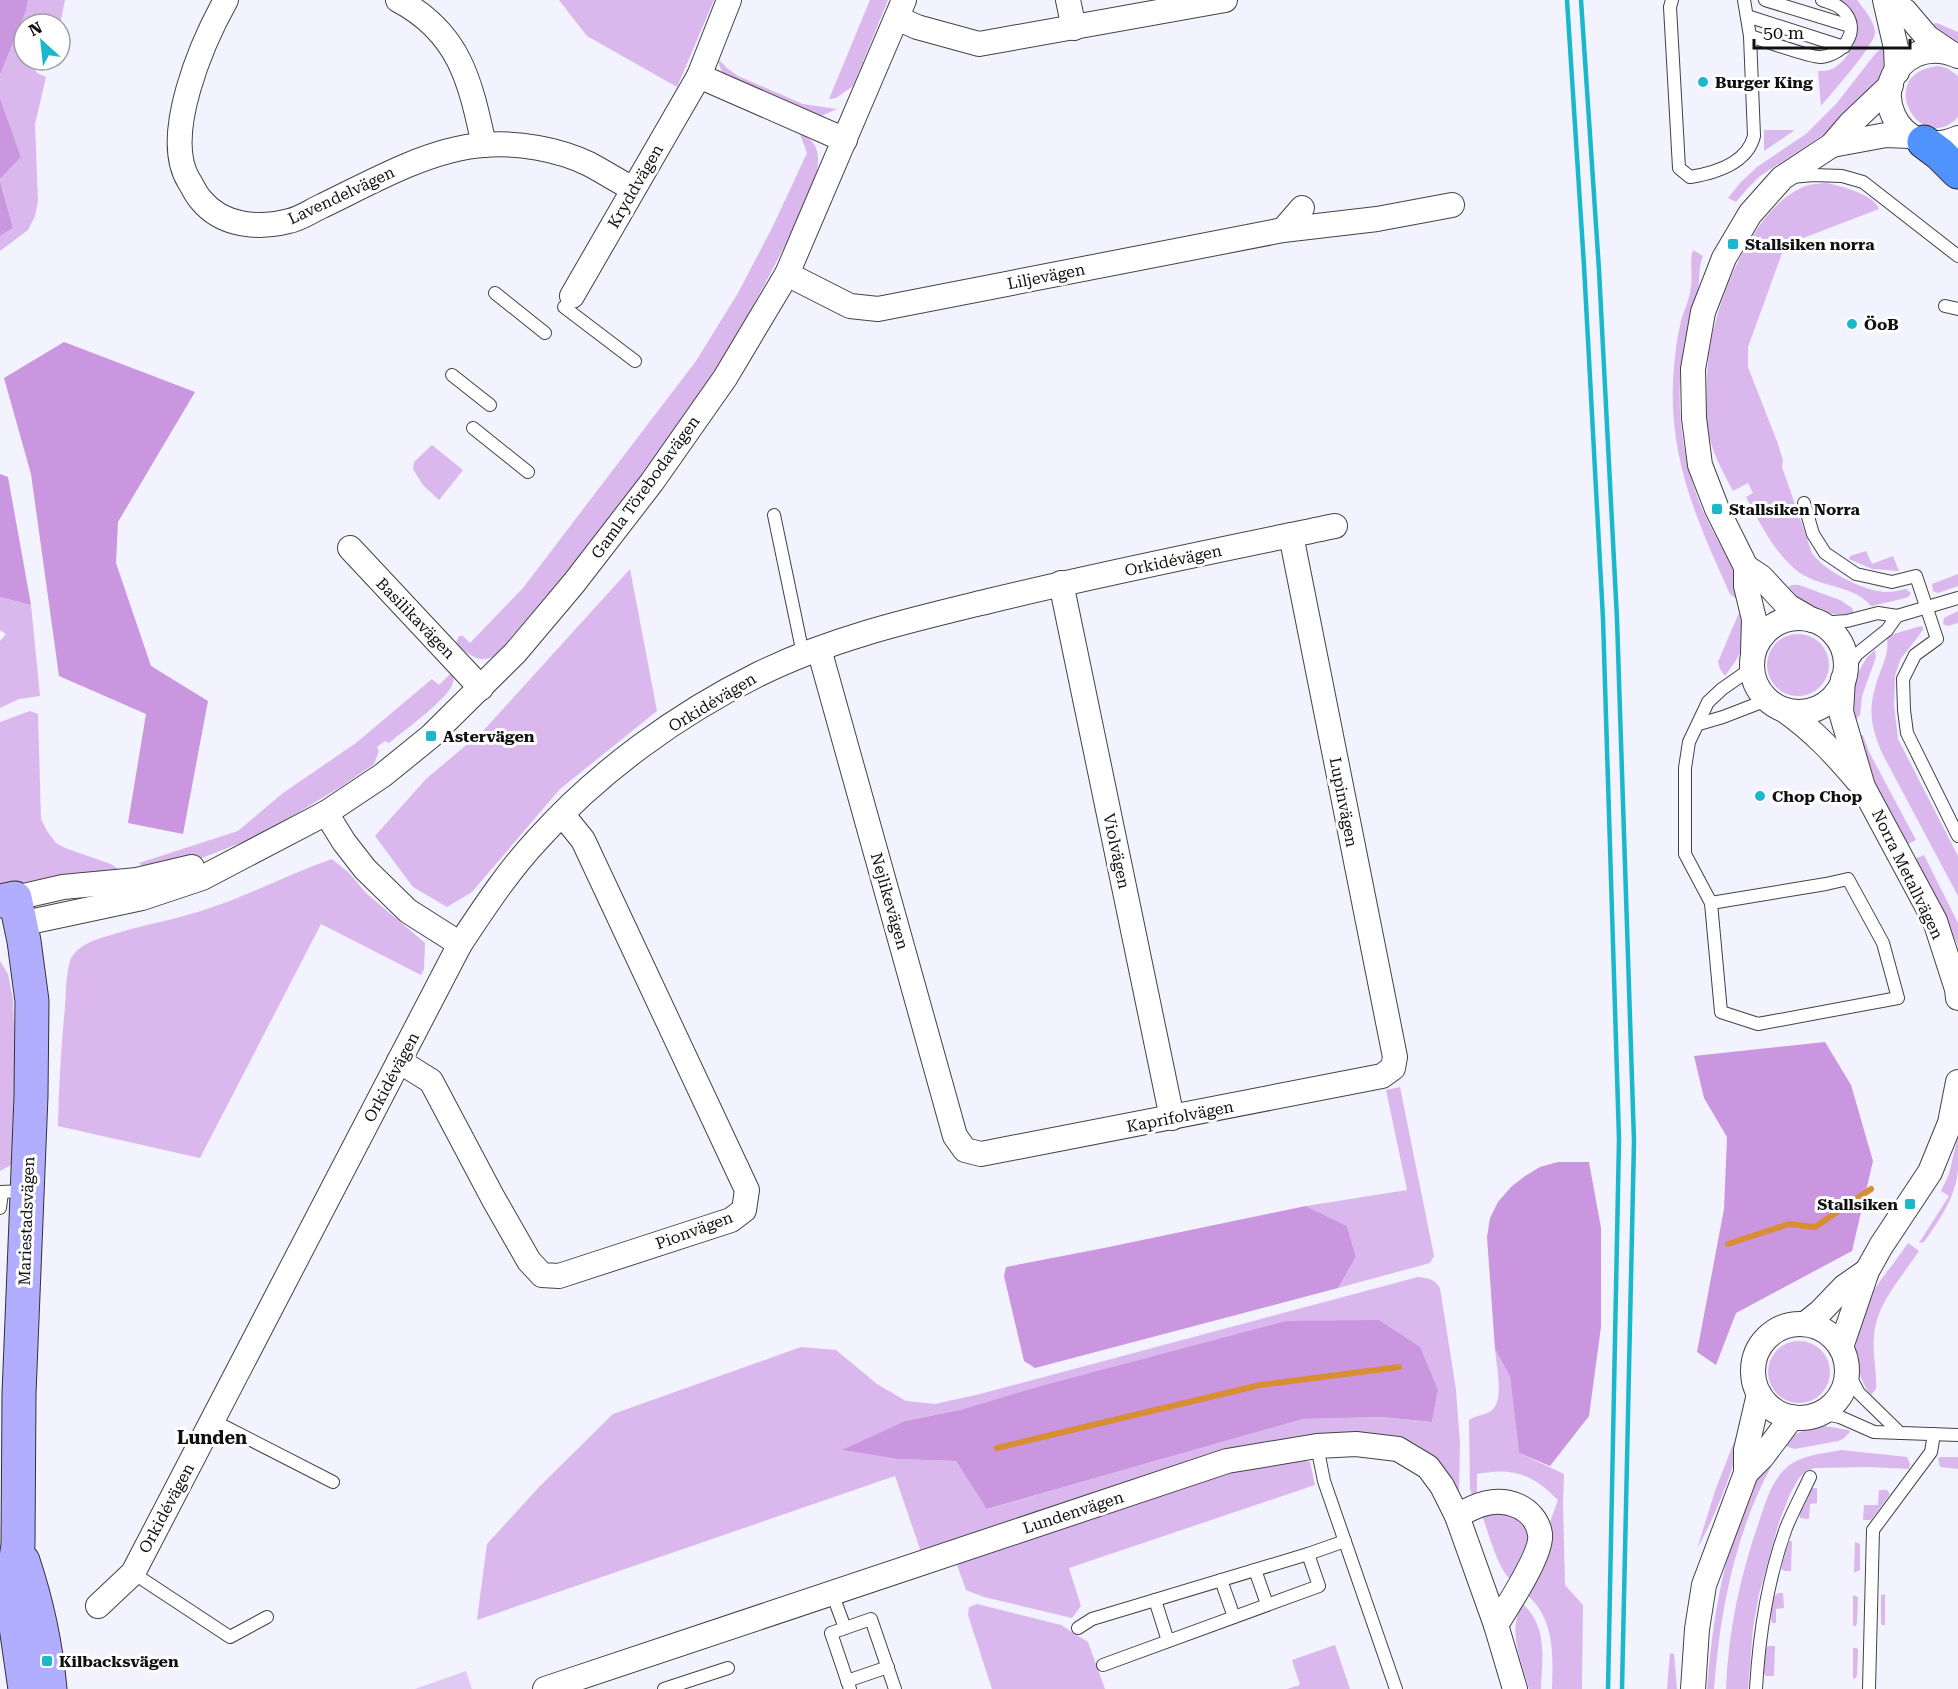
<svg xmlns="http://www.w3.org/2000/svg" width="1958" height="1689" font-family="'Roboto Serif',serif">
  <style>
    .green { fill: #dab8ed; fill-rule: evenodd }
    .forest { fill: #ca96e0 }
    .pitch { fill: #dfcaf4 }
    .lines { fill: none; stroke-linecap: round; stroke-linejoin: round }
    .stream { stroke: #d88f33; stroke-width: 6 }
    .lane-casing { stroke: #434343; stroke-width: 14 }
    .street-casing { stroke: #434343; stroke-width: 26 }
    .secondary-casing { stroke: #323232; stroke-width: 35 }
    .highway-casing { stroke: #212121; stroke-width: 35 }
    .lane { stroke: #fff; stroke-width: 12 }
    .street { stroke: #fff; stroke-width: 24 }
    .secondary { stroke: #b1adff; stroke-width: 33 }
    .highway { stroke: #5093ff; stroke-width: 33 }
    .rail { stroke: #1bb8cc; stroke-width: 4.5 }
    .poi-dot { fill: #1bb8cc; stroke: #fff; stroke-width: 2 }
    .labels { text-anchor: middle; stroke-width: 6; stroke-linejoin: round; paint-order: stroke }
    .poi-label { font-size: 16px; font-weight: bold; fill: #101010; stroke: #fff; text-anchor: start }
    .street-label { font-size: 16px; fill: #101010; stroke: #fff }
    .neighbourhood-label { font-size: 18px; font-weight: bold; fill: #101010; stroke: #fff }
  </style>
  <rect width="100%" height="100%" fill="#f2f3ff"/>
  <g class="green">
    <path d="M 28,0 L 65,0 L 60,25 L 24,24 L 24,60 L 35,60 L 34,67 L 37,73 L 46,77 L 35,124 L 38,201 L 35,216 L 28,230 L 0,251 L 0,236 L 13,228 L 0,179 L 21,157 L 0,98 L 0,75 L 26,11 Z"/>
    <path d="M 559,0 L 714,0 L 677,87 L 587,36 Z"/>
    <path d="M 870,0 L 888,0 L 853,86 L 836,98 L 829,99 Z"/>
    <path d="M 1839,0 L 1857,0 C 1864,9 1875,22 1875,33 C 1874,46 1831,94 1821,106 L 1818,71 C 1823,71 1828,71 1832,69 C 1857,57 1868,13 1839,0 Z"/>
    <path d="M 1937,23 L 1958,32 L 1958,42 L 1930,24 Z"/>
    <path d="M 1888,43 L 1886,65 L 1882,76 L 1876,86 L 1841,123 L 1760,176 L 1747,189 L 1736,202 L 1728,198 L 1740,183 L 1757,167 L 1806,134 L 1836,104 L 1876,53 Z"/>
    <path d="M 717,58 L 727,68 L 738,76 L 803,104 L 837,109 L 821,116 L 813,115 L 727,78 L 721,70 Z"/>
    <path d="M 1938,66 L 1947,68 L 1958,76 L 1958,117 C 1920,158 1873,73 1938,66 Z"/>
    <path d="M 1764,130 L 1795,130 L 1764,151 Z"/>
    <path d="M 800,134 C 841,147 801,214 789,237 C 764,287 737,337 707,384 C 645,480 570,569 495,656 C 478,664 469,655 456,643 L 459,636 L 463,636 L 470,643 L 523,588 L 696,361 L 738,293 L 773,226 L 807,153 Z"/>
    <path d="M 1826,183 C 1840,186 1874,194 1879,209 L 1785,245 L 1748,347 L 1748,367 L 1778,444 L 1783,461 L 1782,467 L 1812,553 C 1824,571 1865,592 1887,592 C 1893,592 1900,590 1906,589 L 1911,593 L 1909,596 L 1906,598 L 1871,606 C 1854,585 1822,588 1800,573 C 1775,555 1760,523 1746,497 L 1753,493 L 1748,483 L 1733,491 C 1721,468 1710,450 1707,423 C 1706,403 1706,382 1708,363 C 1712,310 1749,214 1799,189 C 1808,184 1816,184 1826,183 Z"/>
    <path d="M 1693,250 L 1703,256 C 1698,267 1700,280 1698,292 C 1694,308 1688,324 1685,340 C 1675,390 1679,445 1696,493 C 1707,528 1731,557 1741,592 L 1735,598 L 1730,594 C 1694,514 1664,448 1675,357 C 1676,346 1678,333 1681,321 C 1684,310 1690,298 1691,286 C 1693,274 1689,262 1693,250 Z"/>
    <path d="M 432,445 L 463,470 L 439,500 L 423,485 L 413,469 L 414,462 Z"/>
    <path d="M 1866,551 L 1872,564 L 1893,556 L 1899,571 L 1872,569 L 1849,559 L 1850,556 Z"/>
    <path d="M 630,569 L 657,711 L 560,789 L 472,892 L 447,907 L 413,887 L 375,836 L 426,779 L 484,730 Z"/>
    <path d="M 1958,574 L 1958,586 L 1938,593 L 1933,591 L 1932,584 Z"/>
    <path d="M 1792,585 L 1799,585 L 1840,600 L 1852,608 L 1854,613 C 1822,618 1809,607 1785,589 Z"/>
    <path d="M 0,597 L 31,605 L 40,696 L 19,699 L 0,708 L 0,641 L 6,634 L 0,630 Z"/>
    <path d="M 1742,611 C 1745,645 1746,648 1725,676 L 1720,669 L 1718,662 L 1738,615 Z"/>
    <path d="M 1958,611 L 1958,623 L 1948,626 L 1943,624 L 1944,618 Z"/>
    <path d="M 1921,626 L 1923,627 L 1923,630 L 1900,660 L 1895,676 L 1894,705 L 1898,739 L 1958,856 L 1958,896 L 1882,753 C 1869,722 1868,707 1879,675 C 1884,662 1889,652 1887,638 L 1890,635 Z"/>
    <circle cx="1798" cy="665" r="31"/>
    <path d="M 1875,650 L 1876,657 L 1862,696 L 1860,715 L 1856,719 L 1850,721 L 1851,685 L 1867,657 Z"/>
    <path d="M 454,670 C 454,677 454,683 450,689 C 439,705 405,730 389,743 L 385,741 L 377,747 L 379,751 L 374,764 L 342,786 L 261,835 L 199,859 L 144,868 L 139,863 L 238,831 L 283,793 L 356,743 L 432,679 L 439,685 Z"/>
    <path d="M 30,711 L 38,714 L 41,819 L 47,831 L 56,843 L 65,848 L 111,864 L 124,873 L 72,873 L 0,887 L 0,722 Z"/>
    <path d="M 1863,735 L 1869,752 L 1916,840 L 1908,844 L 1876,785 L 1855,737 Z"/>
    <path d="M 1924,855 L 1958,923 L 1958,946 L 1938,901 L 1915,859 Z"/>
    <path d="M 332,859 L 349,873 L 366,893 L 425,943 L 424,969 L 421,975 L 321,924 L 200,1158 L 58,1126 C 59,1086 61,1046 65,1007 C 66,992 66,975 70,961 C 76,945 97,939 111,935 C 142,925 174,920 204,910 C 248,896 289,874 332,859 Z"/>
    <path d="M 0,961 L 8,974 L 13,999 L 15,1058 L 11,1165 L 0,1171 Z"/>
    <path d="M 1400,1087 L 1434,1256 L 1430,1263 L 1338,1288 L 1356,1257 L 1347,1226 L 1306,1206 L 1407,1190 L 1386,1090 Z"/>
    <path d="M 1958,1136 C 1958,1147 1958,1159 1958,1170 C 1956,1196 1939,1221 1924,1242 L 1919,1243 L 1949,1196 L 1941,1191 L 1949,1174 Z"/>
    <path d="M 1908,1243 L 1919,1251 C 1904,1274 1880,1300 1875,1328 C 1871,1348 1877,1369 1876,1389 L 1871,1395 C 1851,1370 1851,1332 1866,1304 C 1877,1282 1895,1263 1908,1243 Z"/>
    <path d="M 1418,1277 C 1429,1278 1434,1279 1440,1288 L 1456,1390 L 1460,1443 L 1459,1492 L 1437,1463 L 1368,1436 L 921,1552 L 895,1476 L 477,1620 L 487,1544 L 539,1487 L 613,1414 L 801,1347 L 836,1350 L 877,1384 L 906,1401 L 935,1404 L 980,1394 ZM 1438,1390 L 1432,1422 L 1382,1417 L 1303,1419 L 988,1509 L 956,1461 L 897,1459 L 843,1450 L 905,1421 L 964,1409 Z"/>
    <circle cx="1799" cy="1372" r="31"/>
    <path d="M 1495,1349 L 1510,1377 L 1519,1453 L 1564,1474 L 1563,1504 L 1565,1585 L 1583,1605 L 1582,1689 L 1552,1689 C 1553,1655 1555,1619 1527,1595 L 1547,1530 L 1558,1500 C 1532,1474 1514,1467 1477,1474 L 1477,1496 L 1472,1495 L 1470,1489 L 1469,1420 C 1475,1415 1484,1416 1491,1411 C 1505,1402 1496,1364 1495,1349 Z"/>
    <path d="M 1824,1426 L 1849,1430 L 1850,1432 L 1843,1439 L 1838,1441 L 1795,1449 L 1782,1445 C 1794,1433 1807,1427 1824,1426 Z"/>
    <path d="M 1740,1441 C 1730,1479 1716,1514 1697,1549 L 1715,1491 L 1734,1442 Z"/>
    <path d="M 1841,1450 L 1907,1457 L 1910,1464 L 1909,1469 L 1869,1467 L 1814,1468 L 1806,1471 L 1799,1478 L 1790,1494 L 1779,1522 L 1759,1594 L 1753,1628 L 1748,1689 L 1726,1689 C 1728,1632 1740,1576 1759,1522 C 1765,1504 1771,1482 1785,1469 C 1799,1455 1822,1454 1841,1450 Z"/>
    <path d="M 1940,1457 L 1958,1457 L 1958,1469 L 1940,1467 L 1938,1458 Z"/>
    <path d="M 1298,1459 L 1310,1462 L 1315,1485 L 1069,1568 L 1081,1606 L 1072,1618 L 984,1597 L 966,1590 L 956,1562 C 1068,1524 1181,1478 1298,1459 Z"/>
    <path d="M 1768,1459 L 1773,1463 C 1735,1532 1720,1611 1714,1689 L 1707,1689 C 1713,1613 1727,1525 1768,1459 Z"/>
    <path d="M 1813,1488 L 1817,1488 L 1817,1503 L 1810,1504 L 1809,1519 L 1800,1518 C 1798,1509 1806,1493 1813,1488 Z"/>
    <path d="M 1879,1490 L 1887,1490 L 1890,1494 L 1871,1520 L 1863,1520 L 1864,1505 L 1878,1505 Z"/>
    <path d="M 1496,1510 L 1518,1517 L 1530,1534 L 1513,1581 C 1499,1574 1488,1531 1482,1515 Z"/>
    <path d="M 1789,1541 L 1792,1541 L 1791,1571 L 1784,1571 L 1781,1568 Z"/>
    <path d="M 1855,1542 L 1860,1544 L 1860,1570 L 1854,1573 Z"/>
    <path d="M 1778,1593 L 1783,1593 L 1784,1608 L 1776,1609 L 1776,1623 L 1772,1623 C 1768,1615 1771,1598 1778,1593 Z"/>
    <path d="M 1885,1594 L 1885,1625 L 1882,1625 L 1881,1623 L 1881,1595 Z"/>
    <path d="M 1853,1595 L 1858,1597 L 1857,1623 L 1856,1626 L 1853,1626 Z"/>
    <path d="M 977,1604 L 1061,1625 L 1088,1642 L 1105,1689 L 992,1689 L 968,1615 L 969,1607 Z"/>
    <path d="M 1523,1604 C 1548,1628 1542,1657 1541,1689 L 1529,1689 C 1522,1662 1506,1630 1523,1604 Z"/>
    <path d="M 1335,1645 L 1350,1689 L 1287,1689 L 1300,1685 L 1292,1660 Z"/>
    <path d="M 1769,1646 L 1775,1646 L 1774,1676 L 1766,1676 L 1763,1672 L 1766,1648 Z"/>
    <path d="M 1853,1648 L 1857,1648 L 1858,1650 L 1857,1675 L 1856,1678 L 1853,1679 Z"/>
    <path d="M 1670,1653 L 1674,1654 L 1677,1689 L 1667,1689 Z"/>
  </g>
  <g class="forest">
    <path d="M 0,0 L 28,0 L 26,11 L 0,75 Z"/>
    <path d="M 0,98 L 21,157 L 0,179 Z"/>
    <path d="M 0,180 L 13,228 L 0,236 Z"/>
    <path d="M 64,342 L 195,392 L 118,522 L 116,563 L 151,666 L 208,701 L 183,834 L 128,823 L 146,714 L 59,676 L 31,474 L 4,378 Z"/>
    <path d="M 0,474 L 8,477 L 31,605 L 0,597 Z"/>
    <path d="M 1825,1042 L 1851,1085 L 1873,1161 L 1852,1251 L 1736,1313 L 1716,1365 L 1697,1352 L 1724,1209 L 1727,1137 L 1704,1098 L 1694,1056 Z"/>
    <path d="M 1558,1162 L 1589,1162 L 1601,1228 L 1601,1327 L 1589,1416 L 1550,1466 L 1519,1453 L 1510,1377 L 1495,1349 L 1487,1237 L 1490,1218 L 1498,1202 L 1511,1187 L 1525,1176 L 1540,1167 Z"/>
    <path d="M 1306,1206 L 1347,1226 L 1356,1257 L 1338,1288 L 1035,1368 L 1024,1361 L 1004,1276 L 1006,1267 L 1104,1248 Z"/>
    <path d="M 1379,1320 L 1420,1347 L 1438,1390 L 1432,1422 L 1382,1417 L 1303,1419 L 987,1509 L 956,1461 L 897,1459 L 842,1450 L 905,1421 L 964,1409 L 1041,1386 L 1286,1321 Z"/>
  </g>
  <path class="pitch" d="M 466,1671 L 472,1689 L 415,1689 Z"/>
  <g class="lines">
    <g class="stream">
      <path d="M 1728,1244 L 1789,1224 L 1815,1227 L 1871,1189"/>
      <path d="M 997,1448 L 1260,1385 L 1399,1367"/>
    </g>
    <defs>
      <g id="lane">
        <path d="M 1672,0 L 1670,7 L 1679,168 L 1690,177 C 1715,173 1747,164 1754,136 L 1750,36 L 1744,0"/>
        <path d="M 1765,0 L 1850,26"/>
        <path d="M 1747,16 L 1844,47"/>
        <path d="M 1750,36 C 1763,40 1811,58 1821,57 C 1842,55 1860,33 1846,14 C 1840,5 1831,3 1822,0"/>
        <path d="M 1792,177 L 1813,175 L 1842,176 L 1863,182 L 1958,256"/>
        <path d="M 495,293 L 545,333"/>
        <path d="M 1945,306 L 1958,309"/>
        <path d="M 564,307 L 635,361"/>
        <path d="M 452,375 L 490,405"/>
        <path d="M 473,428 L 528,472"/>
        <path d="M 1804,503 L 1813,534 L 1825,553 L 1856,574 L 1892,582 L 1916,576 L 1937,639 L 1915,655 L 1903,679 L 1904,710 L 1907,733 L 1958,836"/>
        <path d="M 774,515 L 803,654"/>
        <path d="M 1820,623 L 1847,621 L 1878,613 L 1897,616 L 1958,598"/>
        <path d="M 1845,672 L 1857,654 L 1887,630 L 1897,616"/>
        <path d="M 1699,724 L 1723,717 L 1767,700"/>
        <path d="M 1711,903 L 1721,1012 L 1758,1024 L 1898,998 L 1883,943 L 1848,879 L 1826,884 L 1711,903 L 1685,854 L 1685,768 L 1689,742 L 1708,702 L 1722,689 L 1752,668"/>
        <path d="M 0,1192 L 26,1191"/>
        <path d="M 0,1208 L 2,1192"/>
        <path d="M 1847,1371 L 1859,1393 L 1900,1433"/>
        <path d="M 1820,1413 L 1840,1417 L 1874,1432 L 1958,1435"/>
        <path d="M 212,1420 L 333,1482"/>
        <path d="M 1317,1446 L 1324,1481 L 1396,1689"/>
        <path d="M 1308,1554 L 1345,1541"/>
        <path d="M 1255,1570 L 1267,1604"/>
        <path d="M 133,1573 L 230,1637 L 267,1617"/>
        <path d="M 1221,1580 L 1234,1617"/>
        <path d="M 832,1593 L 845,1628"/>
        <path d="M 1155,1600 L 1168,1641"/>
        <path d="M 1078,1628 L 1092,1619 L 1308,1554 L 1319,1586 L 1103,1665"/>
        <path d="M 847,1681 L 888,1667"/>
        <path d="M 664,1689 L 728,1668"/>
        <path d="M 850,1689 L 831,1633 L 871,1619 L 895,1689"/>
        <path d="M 1756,1689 C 1759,1636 1768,1578 1786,1528 C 1793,1511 1802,1494 1810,1477"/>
        <path d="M 1869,1689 L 1873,1530 L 1931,1452 L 1934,1434"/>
      </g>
      <g id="street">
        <path d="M 226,0 C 203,41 161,136 189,181 C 193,187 196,195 201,200 C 222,226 258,229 289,221 C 300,219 311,211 322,206 C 351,192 379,177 408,165 C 432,155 457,147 483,145 C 517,142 558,149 589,164 C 604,172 618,181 633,189"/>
        <path d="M 398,0 C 460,33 470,81 484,145"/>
        <path d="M 1068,0 L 1074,28"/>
        <path d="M 1885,0 L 1896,48 L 1897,72"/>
        <path d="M 1890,0 L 1905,11 L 1927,37 L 1949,52"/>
        <path d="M 897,18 L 917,27 L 979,44 L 1225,0"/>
        <path d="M 1958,56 C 1945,50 1930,49 1917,54 C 1860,80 1898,165 1958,138"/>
        <path d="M 699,76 L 845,140"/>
        <path d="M 1832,145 L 1886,135 L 1910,136"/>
        <path d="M 1283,230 L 1377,219 L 1452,205"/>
        <path d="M 787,274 L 850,306 L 878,309 L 1283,230 L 1302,208"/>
        <path d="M 572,296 L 699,76 L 729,0"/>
        <path d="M 350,548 L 481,688"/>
        <path d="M 1746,567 L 1761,577 L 1788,606 L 1812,620"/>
        <path d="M 1061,583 L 1172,1118"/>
        <circle cx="1799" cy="665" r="47"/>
        <path d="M 819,649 L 955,1136 L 965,1150 L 981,1154 L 1382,1076 L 1393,1068 L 1395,1057 L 1291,535"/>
        <path d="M 1753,652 L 1754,619 L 1746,586 L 1746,567 L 1717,509 L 1700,465 L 1694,418 L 1693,369 L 1703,312 L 1724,258 L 1750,214 L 1782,178 L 1832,145 L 1850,124 L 1891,85"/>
        <path d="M 1843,679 L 1841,712 L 1863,787 L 1935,921 L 1957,989 L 1958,998"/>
        <path d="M 1784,710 C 1813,730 1835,754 1858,781"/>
        <path d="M 326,813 L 344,842 L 365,869 L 408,911 L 460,944"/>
        <path d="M 15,898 L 63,887 L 137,880 L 192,867"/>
        <path d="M 20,924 L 142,898 L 202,878 L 326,813 L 383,775 L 431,736 L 515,653 L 574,583 L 652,482 L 725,378 L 787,274 L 904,0"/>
        <path d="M 399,1061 L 431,1081 L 493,1198 L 529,1261 L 542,1275 L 559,1276 L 731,1220 L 744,1210 L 747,1190 L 583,840 L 562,814"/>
        <path d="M 1805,1324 L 1820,1312 L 1844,1287 L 1867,1271"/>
        <circle cx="1800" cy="1371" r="47"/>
        <path d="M 1841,1347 L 1867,1271 L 1881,1246 L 1930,1172 L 1950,1123 L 1958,1082"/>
        <path d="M 1746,1473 L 1762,1457 L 1792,1417"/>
        <path d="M 1457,1516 C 1476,1505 1496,1496 1518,1506 C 1529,1511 1538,1521 1540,1534 C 1543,1553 1507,1607 1496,1625"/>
        <path d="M 98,1606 L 133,1573 L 460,944 C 484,908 508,871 538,839 C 599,771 678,714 759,674 C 832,638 911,620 989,601 C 1104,573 1219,550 1335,526"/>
        <path d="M 545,1689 L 1227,1461 L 1317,1446 L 1356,1444 L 1398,1449 L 1428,1467 L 1442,1486 L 1457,1516 L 1496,1625 L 1515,1689"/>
        <path d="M 1693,1689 L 1697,1629 L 1704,1585 L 1746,1473 L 1746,1450 L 1759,1394"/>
      </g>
      <g id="secondary">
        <path d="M 0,901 L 15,898 L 24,941 L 32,1001 L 31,1096 L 19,1394 L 18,1545 L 11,1592 L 25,1689"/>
        <path d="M 23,1561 C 37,1603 46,1645 50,1689"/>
      </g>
      <path id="highway" d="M 1924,142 L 1940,154 L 1958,172"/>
    </defs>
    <use href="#lane" class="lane-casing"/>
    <use href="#street" class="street-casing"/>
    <use href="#secondary" class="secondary-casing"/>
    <use href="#highway" class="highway-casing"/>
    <use href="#lane" class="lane"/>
    <use href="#street" class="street"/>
    <use href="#secondary" class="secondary"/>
    <use href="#highway" class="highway"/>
    <g class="rail">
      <path d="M 1567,0 L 1584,266 L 1603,619 L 1619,1139 L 1608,1689"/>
      <path d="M 1581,0 L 1599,270 L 1617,619 L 1634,1141 L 1622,1689"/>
    </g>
  </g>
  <g class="poi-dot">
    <circle cx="1703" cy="82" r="6"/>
    <rect x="1727" y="238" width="12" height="12" rx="3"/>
    <circle cx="1852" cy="324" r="6"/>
    <rect x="1711" y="503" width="12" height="12" rx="3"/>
    <rect x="425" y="730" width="12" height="12" rx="3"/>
    <circle cx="1760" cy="796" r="6"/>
    <rect x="1904" y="1198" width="12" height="12" rx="3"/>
    <rect x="41" y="1655" width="12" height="12" rx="3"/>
  </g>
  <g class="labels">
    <g class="poi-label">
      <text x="1715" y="88">Burger King</text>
      <text x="1745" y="250">Stallsiken norra</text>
      <text x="1864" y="330">ÖoB</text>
      <text x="1729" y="515">Stallsiken Norra</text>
      <text x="443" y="742">Astervägen</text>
      <text x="1772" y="802">Chop Chop</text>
      <text x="1898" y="1210" text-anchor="end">Stallsiken</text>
      <text x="59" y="1667">Kilbacksvägen</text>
    </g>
    <g class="street-label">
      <text transform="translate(635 186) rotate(-60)" y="6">Kryddvägen</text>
      <text transform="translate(341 195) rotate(-25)" y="6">Lavendelvägen</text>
      <text transform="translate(1046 276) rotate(-11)" y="6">Liljevägen</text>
      <text transform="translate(645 487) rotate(-54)" y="6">Gamla Törebodavägen</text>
      <text transform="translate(1173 560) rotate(-12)" y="6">Orkidévägen</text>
      <text transform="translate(416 618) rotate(46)" y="6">Basilikavägen</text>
      <text transform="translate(712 702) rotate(-31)" y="6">Orkidévägen</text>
      <text transform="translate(1344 802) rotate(79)" y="6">Lupinvägen</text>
      <text transform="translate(1117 851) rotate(78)" y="6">Violvägen</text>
      <text transform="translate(1908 874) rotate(64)" y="6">Norra Metallvägen</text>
      <text transform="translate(890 901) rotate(74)" y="6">Nejlikevägen</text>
      <text transform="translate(391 1077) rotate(-62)" y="6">Orkidévägen</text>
      <text transform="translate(1180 1116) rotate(-11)" y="6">Kaprifolvägen</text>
      <text transform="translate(26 1221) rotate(-88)" y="6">Mariestadsvägen</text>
      <text transform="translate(694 1230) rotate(-20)" y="6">Pionvägen</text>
      <text transform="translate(166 1508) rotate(-62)" y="6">Orkidévägen</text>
      <text transform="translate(1073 1512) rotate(-18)" y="6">Lundenvägen</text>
    </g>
    <g class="neighbourhood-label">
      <text x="212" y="1444">Lunden</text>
    </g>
  </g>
  <g transform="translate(42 42) rotate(333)"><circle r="28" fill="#ffffff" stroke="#9f9f9f" stroke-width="1.5"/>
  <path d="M0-4.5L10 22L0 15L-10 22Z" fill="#1bb8cc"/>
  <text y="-9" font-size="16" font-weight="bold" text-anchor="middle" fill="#101010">N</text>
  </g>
  <path d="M1754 39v9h156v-9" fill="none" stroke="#101010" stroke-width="3"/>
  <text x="1763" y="39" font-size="18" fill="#101010" stroke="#ffffff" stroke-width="4.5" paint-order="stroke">50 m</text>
</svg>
